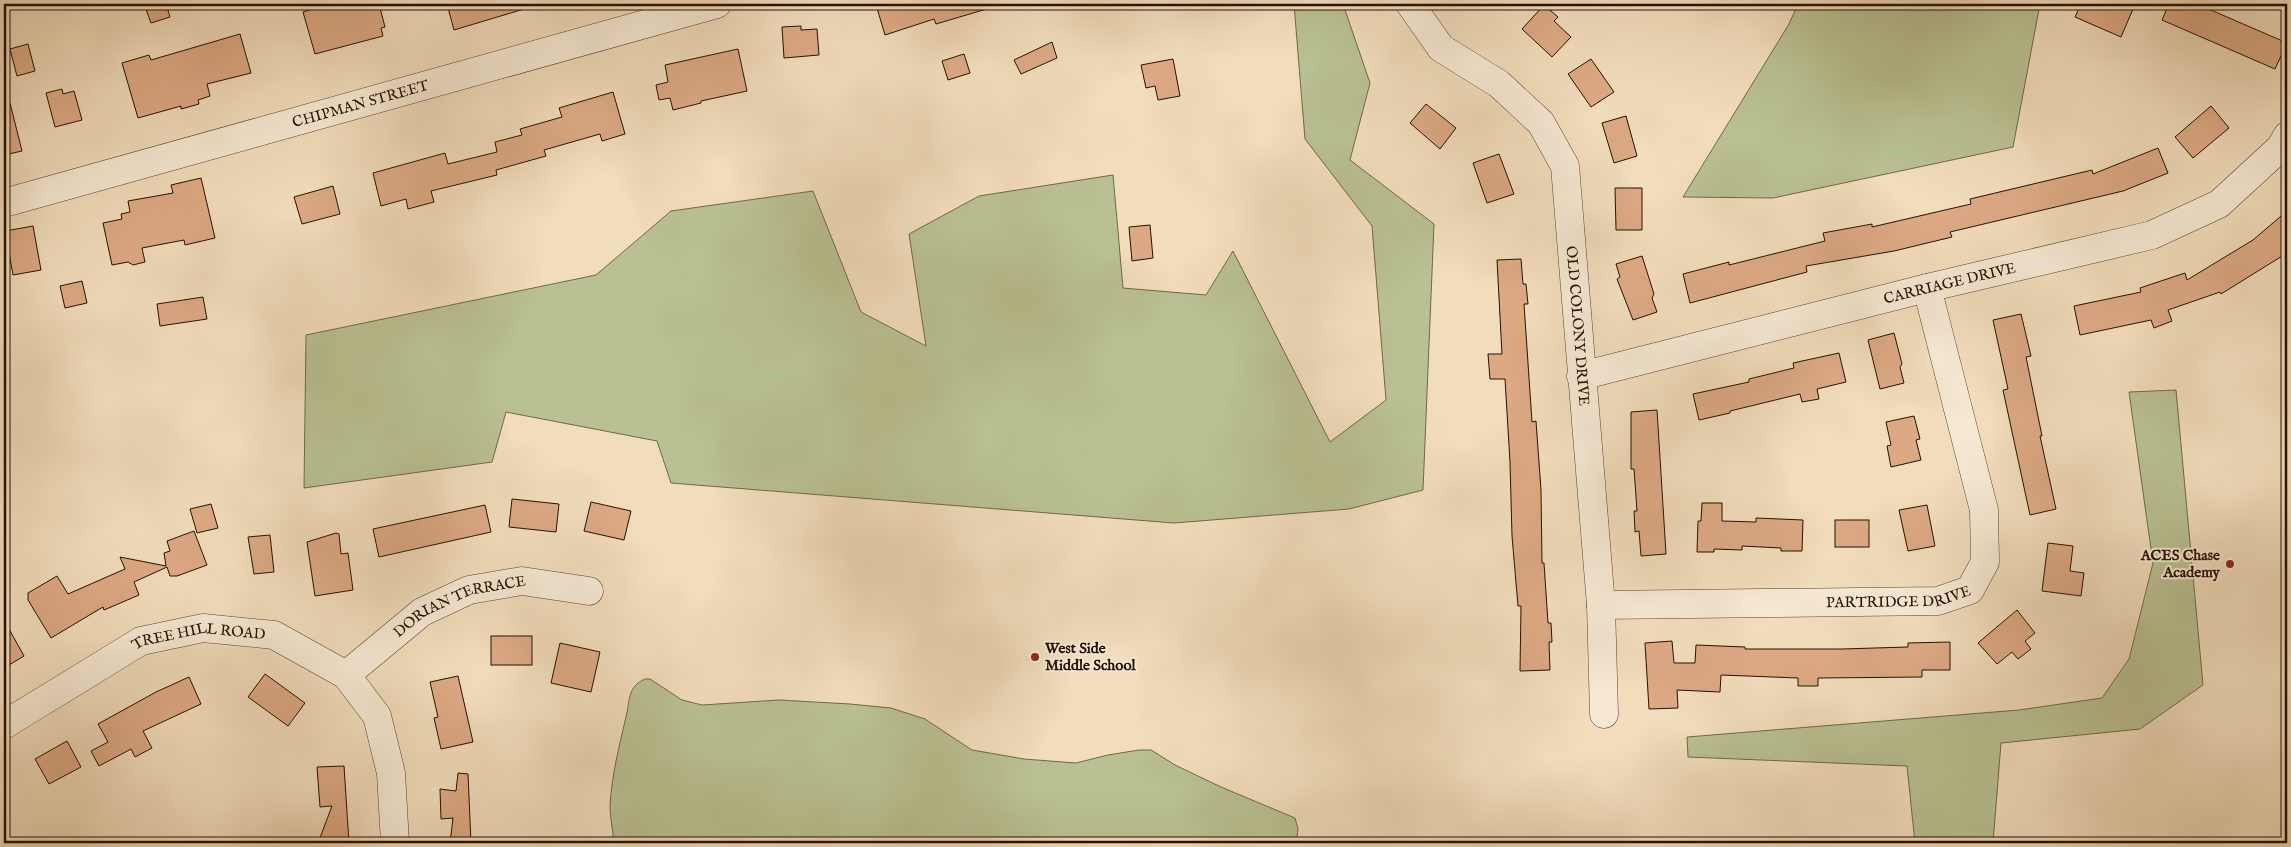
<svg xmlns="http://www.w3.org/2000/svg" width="2291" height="847" font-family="'IM FELL English',serif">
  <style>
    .green { fill: #b9c091; stroke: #70684a }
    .building { fill: #dca984; stroke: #271002 }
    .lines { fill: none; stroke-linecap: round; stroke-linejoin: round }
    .minor-casing { stroke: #5a4330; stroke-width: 29 }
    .minor { stroke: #f6e8d3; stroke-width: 28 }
    .poi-dot { fill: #8f2418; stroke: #f6e8d3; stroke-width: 2 }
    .labels { text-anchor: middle; stroke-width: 4; stroke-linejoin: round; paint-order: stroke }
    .street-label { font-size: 15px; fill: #271002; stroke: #f6e8d3 }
    .poi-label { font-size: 15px; font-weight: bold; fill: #271002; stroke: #f6e8d3; text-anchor: end }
  </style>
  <rect width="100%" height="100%" fill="#f1dcbb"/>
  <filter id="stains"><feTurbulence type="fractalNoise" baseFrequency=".004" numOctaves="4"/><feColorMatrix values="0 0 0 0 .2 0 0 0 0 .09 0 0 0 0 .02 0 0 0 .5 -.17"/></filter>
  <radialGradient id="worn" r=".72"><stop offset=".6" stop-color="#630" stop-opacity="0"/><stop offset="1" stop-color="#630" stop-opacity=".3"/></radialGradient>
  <g class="green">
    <path d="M 1294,4 L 1343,4 L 1370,83 L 1350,160 L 1434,224 L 1423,490 L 1349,509 L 1174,523 L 671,483 L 657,441 L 506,412 L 492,462 L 304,488 L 306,335 L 596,275 L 671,211 L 813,191 L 861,312 L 926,346 L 909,234 L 979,196 L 1113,175 L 1123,288 L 1206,295 L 1233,251 L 1330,442 L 1386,400 L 1372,226 L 1305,139 Z"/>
    <path d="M 1798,4 L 2040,4 L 2013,147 L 1773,198 L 1683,197 L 1789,24 Z"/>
    <path d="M 2176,390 L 2203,685 L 2140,729 L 2001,743 L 1993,843 L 1915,843 L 1907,766 L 1688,757 L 1687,737 L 2019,710 L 2102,698 L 2129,659 L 2153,563 L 2129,392 Z"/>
    <path d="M 645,679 L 650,679 L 682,700 L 702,705 L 779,700 L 850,704 L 891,708 L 925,719 L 972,750 L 1024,759 L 1076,763 L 1108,755 L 1139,750 L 1151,750 L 1175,765 L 1221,787 L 1295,818 L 1298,829 L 1296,843 L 614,843 C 613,830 610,818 610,805 C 612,774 619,747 626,717 C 630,701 627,687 645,679 Z"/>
  </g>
  <g class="building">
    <path d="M 144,4 L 166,4 L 170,17 L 151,23 Z"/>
    <path d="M 311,4 L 379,4 L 385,27 L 381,28 L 383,36 L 315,54 L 303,12 L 312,9 Z"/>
    <path d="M 447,4 L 523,4 L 524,9 L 454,30 Z"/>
    <path d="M 891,4 L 990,4 L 990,8 L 936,24 L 934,19 L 885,35 L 877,8 Z"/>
    <path d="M 2081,4 L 2122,4 L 2133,9 L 2121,37 L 2075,17 Z"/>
    <path d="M 2169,4 L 2197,4 L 2287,43 L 2275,69 L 2162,20 Z"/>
    <path d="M 1544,5 L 1558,17 L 1554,21 L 1571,37 L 1552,57 L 1522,29 Z"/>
    <path d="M 801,26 L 801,30 L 817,29 L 819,55 L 784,58 L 782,27 Z"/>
    <path d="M 240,34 L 251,73 L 207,84 L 210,96 L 198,100 L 199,104 L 181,109 L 181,106 L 138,118 L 122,63 L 149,55 L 151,60 Z"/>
    <path d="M 1052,42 L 1057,58 L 1021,74 L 1014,60 Z"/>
    <path d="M 28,44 L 35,71 L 17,76 L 10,49 Z"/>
    <path d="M 738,49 L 747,91 L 701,101 L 701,103 L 673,110 L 670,98 L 659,100 L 656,85 L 668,82 L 665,65 Z"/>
    <path d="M 964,54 L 970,73 L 948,80 L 942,61 Z"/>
    <path d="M 1173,59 L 1180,96 L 1158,100 L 1155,86 L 1146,88 L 1141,65 Z"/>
    <path d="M 1591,59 L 1614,92 L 1591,107 L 1568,74 Z"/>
    <path d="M 62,89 L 63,94 L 74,91 L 82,120 L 55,127 L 46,93 Z"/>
    <path d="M 613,92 L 625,134 L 602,141 L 600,134 L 544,150 L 546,156 L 496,170 L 497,175 L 431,191 L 434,202 L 408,209 L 406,199 L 381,206 L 373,173 L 445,153 L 448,164 L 497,152 L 495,142 L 522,135 L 520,129 L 562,117 L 559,108 Z"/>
    <path d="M 4,103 L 10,103 L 22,151 L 4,155 Z"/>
    <path d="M 1426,104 L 1456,128 L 1440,149 L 1410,123 Z"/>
    <path d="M 2211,106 L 2229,128 L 2193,158 L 2175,137 Z"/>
    <path d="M 1626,116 L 1637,156 L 1614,163 L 1602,123 Z"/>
    <path d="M 2158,148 L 2168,173 L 2123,191 L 1950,232 L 1952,237 L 1894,251 L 1806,266 L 1807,272 L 1690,303 L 1683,274 L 1729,262 L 1729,265 L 1825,241 L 1823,233 L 1872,224 L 1872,227 L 1971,204 L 1970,199 L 2092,170 L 2093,174 Z"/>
    <path d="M 1499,154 L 1514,194 L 1487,203 L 1473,163 Z"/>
    <path d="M 201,178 L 215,238 L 185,245 L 184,240 L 142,248 L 145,262 L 133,265 L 128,262 L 112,265 L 103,223 L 122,219 L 121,214 L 130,212 L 128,201 L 173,193 L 171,185 Z"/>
    <path d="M 333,186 L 340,214 L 302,224 L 294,197 Z"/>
    <path d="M 1615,188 L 1642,188 L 1642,230 L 1616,230 Z"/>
    <path d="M 2287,211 L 2287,253 L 2221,294 L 2220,292 L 2168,310 L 2172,321 L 2154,328 L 2151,320 L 2080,335 L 2074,306 L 2141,292 L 2140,288 L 2185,273 L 2187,280 L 2253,240 Z"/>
    <path d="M 1150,225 L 1153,258 L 1132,261 L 1129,227 Z"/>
    <path d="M 33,226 L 41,270 L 13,275 L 5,231 Z"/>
    <path d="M 1642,256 L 1654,294 L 1652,298 L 1657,312 L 1633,320 L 1617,279 L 1620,277 L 1616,264 Z"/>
    <path d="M 1521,259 L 1523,284 L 1526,284 L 1528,304 L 1524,304 L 1532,422 L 1536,421 L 1541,490 L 1542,563 L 1544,563 L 1548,623 L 1551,623 L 1552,642 L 1549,642 L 1550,670 L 1520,671 L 1521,606 L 1518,606 L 1512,536 L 1510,462 L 1505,379 L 1490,379 L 1488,354 L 1502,354 L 1497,260 Z"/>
    <path d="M 82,281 L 87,303 L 65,308 L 60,286 Z"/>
    <path d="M 203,297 L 207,319 L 160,326 L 157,304 Z"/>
    <path d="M 2021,314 L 2031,356 L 2026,357 L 2042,436 L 2040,436 L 2056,509 L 2030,515 L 2003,390 L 2008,389 L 1993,320 Z"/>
    <path d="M 1894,333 L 1902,364 L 1900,367 L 1904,383 L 1880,389 L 1868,340 Z"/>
    <path d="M 1839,353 L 1846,382 L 1817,389 L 1819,399 L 1802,402 L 1800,394 L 1730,411 L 1730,413 L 1699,420 L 1693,394 L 1749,382 L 1749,379 L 1794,368 L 1793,363 Z"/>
    <path d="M 1657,410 L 1666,554 L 1641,556 L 1639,531 L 1635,532 L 1634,511 L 1637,511 L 1634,469 L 1631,469 L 1631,412 Z"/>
    <path d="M 1914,416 L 1920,439 L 1916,440 L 1921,460 L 1891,467 L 1887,446 L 1891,445 L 1886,422 Z"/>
    <path d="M 512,499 L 559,504 L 556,532 L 509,527 Z"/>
    <path d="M 591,502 L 631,511 L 624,540 L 584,531 Z"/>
    <path d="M 1702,503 L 1722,503 L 1722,521 L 1756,522 L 1756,518 L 1803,520 L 1802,551 L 1781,551 L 1781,548 L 1742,546 L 1742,550 L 1714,549 L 1714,552 L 1697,552 L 1698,521 L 1701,521 Z"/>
    <path d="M 211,504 L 218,528 L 197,533 L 190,509 Z"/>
    <path d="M 485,505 L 491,532 L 379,557 L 373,529 Z"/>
    <path d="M 1927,505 L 1935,546 L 1908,551 L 1899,510 Z"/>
    <rect x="1835" y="520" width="34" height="27"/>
    <path d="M 194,531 L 207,565 L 177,576 L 170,576 L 167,567 L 134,582 L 139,595 L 104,610 L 103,607 L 51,638 L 28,600 L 28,593 L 57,576 L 68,594 L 125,569 L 120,557 L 166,566 L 164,553 L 170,551 L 167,541 Z"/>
    <path d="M 336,533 L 339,534 L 341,554 L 348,553 L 353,590 L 315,596 L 307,542 Z"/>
    <path d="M 270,535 L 274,572 L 254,574 L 248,537 Z"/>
    <path d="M 2048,543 L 2073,546 L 2070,571 L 2084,573 L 2081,596 L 2042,591 Z"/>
    <path d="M 2017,610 L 2035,633 L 2025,641 L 2031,649 L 2018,659 L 2012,652 L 1997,664 L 1978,643 Z"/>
    <path d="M 4,620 L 24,656 L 4,668 Z"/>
    <rect x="491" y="636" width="41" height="29"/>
    <path d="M 1672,641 L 1674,663 L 1695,663 L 1696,645 L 1745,647 L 1745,649 L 1842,649 L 1908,647 L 1908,643 L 1950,642 L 1950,670 L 1922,670 L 1922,677 L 1818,678 L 1818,686 L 1798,686 L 1798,678 L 1721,675 L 1720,692 L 1677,690 L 1678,708 L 1649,709 L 1645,643 Z"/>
    <path d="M 560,643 L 600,652 L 591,692 L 551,683 Z"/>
    <path d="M 265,674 L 305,703 L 288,726 L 248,697 Z"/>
    <path d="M 458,676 L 473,742 L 441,749 L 434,718 L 438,717 L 430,682 Z"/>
    <path d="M 189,677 L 201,704 L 143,731 L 152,748 L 135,757 L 131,749 L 99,766 L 91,751 L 108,742 L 98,724 L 156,692 Z"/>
    <path d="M 67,741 L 81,767 L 49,784 L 35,759 Z"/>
    <path d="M 344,766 L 349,843 L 318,843 L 332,806 L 320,807 L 317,767 Z"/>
    <path d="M 458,773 L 468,774 L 471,843 L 450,843 L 453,818 L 441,819 L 440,789 L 456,791 Z"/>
  </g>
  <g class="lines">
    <defs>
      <g id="minor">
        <path id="s1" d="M 1410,4 L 1441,48 L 1499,84 L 1541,123 L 1565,166 L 1601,605 L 1604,714"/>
        <path id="s2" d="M 4,203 L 717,4"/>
        <path id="s3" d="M 1581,376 L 1927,288 L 2152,235 L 2219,204 L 2281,147 L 2287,136"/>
        <path id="s4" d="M 1601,605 L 1938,601 L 1970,590 L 1985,562 L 1984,510 L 1927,288"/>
        <path id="s5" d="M 346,675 L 422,612 L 469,590 L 522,581 L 589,591"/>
        <path id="s6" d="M 4,725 L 141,641 L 203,628 L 274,635 L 346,675 L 377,716 L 391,773 L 395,843"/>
      </g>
    </defs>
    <use href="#minor" class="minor-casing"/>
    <use href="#minor" class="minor"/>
  </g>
  <g class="poi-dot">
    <circle cx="2230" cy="564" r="5"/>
    <circle cx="1035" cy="657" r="5"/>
  </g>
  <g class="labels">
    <g class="street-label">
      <text dy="5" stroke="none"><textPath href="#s2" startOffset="370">CHIPMAN STREET</textPath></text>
      <text dy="5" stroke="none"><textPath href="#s3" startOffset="380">CARRIAGE DRIVE</textPath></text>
      <text dy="5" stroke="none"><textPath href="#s1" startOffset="389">OLD COLONY DRIVE</textPath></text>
      <text dy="5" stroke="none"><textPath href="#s4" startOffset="298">PARTRIDGE DRIVE</textPath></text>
      <text dy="5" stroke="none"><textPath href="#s5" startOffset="136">DORIAN TERRACE</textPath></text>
      <text dy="5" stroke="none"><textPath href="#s6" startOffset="219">TREE HILL ROAD</textPath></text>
    </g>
    <g class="poi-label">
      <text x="2220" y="560">ACES Chase<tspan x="2220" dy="17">Academy</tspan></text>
      <text x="1045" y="653" text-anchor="start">West Side<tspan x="1045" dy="17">Middle School</tspan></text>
    </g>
  </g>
  <rect width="2291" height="847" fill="none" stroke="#f1dcbb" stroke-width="20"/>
  <rect x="5" y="5" width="2281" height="837" fill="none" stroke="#271002" stroke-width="2.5"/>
  <rect x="10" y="10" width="2271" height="827" fill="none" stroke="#271002"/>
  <rect width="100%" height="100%" filter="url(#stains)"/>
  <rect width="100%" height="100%" fill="url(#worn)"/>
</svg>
